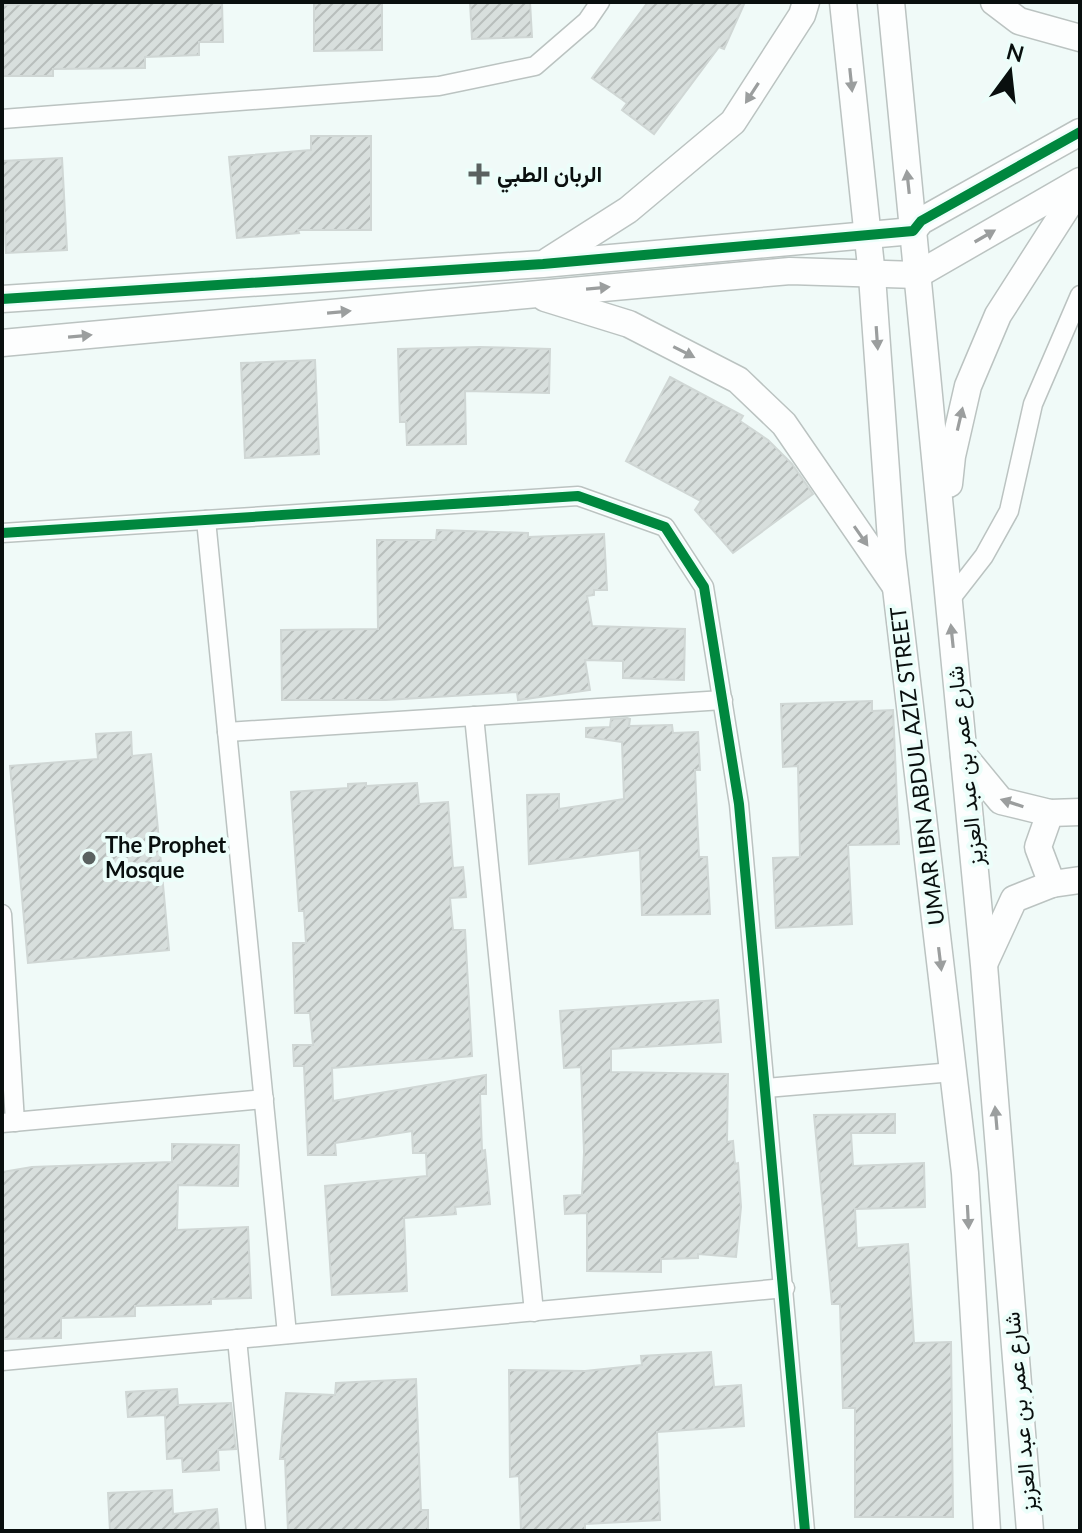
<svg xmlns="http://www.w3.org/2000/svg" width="1082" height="1533" font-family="Lato,Vazirmatn,sans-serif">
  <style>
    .building { fill: url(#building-hatch); stroke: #d0d7d5; stroke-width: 2 }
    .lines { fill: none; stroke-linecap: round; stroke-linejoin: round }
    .street-casing { stroke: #bbc3c1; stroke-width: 21 }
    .secondary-casing { stroke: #bbc3c1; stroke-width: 29 }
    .street { stroke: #fdfefe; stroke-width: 18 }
    .secondary { stroke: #fdfefe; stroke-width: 26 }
    .cycleway-casing { stroke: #ecfefa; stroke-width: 15 }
    .cycleway { stroke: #00873e; stroke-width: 10 }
    .oneway { fill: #9b9e9e }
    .poi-dot { fill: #5a6160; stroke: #ecfefa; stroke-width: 3 }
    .labels { text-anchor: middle; stroke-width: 8; stroke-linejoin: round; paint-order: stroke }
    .poi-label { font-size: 22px; font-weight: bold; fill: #090f0e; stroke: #ecfefa; text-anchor: start }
    .street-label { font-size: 22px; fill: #090f0e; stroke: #ecfefa }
  </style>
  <defs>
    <pattern id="building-hatch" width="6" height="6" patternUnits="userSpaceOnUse" patternTransform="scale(2)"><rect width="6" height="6" fill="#d8dfdd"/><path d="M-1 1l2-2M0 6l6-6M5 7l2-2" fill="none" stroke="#b8bebc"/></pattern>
  </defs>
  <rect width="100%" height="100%" fill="#f0faf8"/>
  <g class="building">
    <path d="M 77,2 L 222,2 L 223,42 L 199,42 L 199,55 L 145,57 L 145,68 L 53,69 L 53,76 L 2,76 L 2,5 Z"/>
    <path d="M 314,2 L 382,2 L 382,50 L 314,51 Z"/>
    <path d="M 470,2 L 530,2 L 532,37 L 472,39 Z"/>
    <path d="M 648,2 L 745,2 L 724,49 L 719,47 L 654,134 L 622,110 L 627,103 L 592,78 Z"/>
    <path d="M 311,136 L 371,136 L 371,230 L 298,230 L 299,233 L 237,238 L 229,157 L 311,150 Z"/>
    <path d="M 62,158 L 67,250 L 6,253 L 2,161 Z"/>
    <path d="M 480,347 L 550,349 L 549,393 L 465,391 L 466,444 L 407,445 L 406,422 L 400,422 L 398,349 Z"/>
    <path d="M 315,360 L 319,454 L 245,458 L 241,363 Z"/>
    <path d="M 670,377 L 743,416 L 740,421 L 768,440 L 792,464 L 813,494 L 733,553 L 695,510 L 701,501 L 626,461 Z"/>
    <path d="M 437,530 L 528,533 L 528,537 L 604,534 L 607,590 L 594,590 L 594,595 L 587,596 L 592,626 L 685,629 L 684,680 L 623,678 L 623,661 L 585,660 L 590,690 L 518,700 L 517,692 L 386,700 L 282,700 L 281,630 L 378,629 L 377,540 L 436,540 Z"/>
    <path d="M 872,701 L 872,711 L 893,710 L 899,844 L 848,845 L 852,924 L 776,928 L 773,858 L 800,857 L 798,766 L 783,767 L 781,704 Z"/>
    <path d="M 627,718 L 630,719 L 629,726 L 672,725 L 673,733 L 698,732 L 700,770 L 695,770 L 699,857 L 707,857 L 710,914 L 642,915 L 640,850 L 529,864 L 527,795 L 559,794 L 559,809 L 624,799 L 622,742 L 586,737 L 586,728 L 610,727 L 611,719 Z"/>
    <path d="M 131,732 L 132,756 L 151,754 L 169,950 L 28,963 L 10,766 L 98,759 L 96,734 Z"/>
    <path d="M 366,783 L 366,786 L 417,783 L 419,804 L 448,802 L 453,868 L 463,867 L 466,897 L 450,898 L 453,930 L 465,930 L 472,1056 L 332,1068 L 333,1101 L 486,1075 L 486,1094 L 480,1094 L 482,1151 L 485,1150 L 490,1204 L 455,1207 L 456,1214 L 404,1218 L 407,1291 L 332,1295 L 325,1186 L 427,1176 L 426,1153 L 413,1153 L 412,1131 L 335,1143 L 336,1155 L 308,1155 L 304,1066 L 294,1066 L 293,1045 L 313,1045 L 310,1013 L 295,1013 L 293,943 L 306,943 L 304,911 L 299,911 L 291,792 L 348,788 L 348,784 Z"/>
    <path d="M 718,1000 L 721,1042 L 611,1049 L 611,1072 L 728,1074 L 727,1142 L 733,1141 L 735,1164 L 738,1163 L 741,1207 L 736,1257 L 698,1254 L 698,1258 L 661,1259 L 661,1272 L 587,1271 L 587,1213 L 565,1214 L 564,1196 L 582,1195 L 584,1152 L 581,1067 L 564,1068 L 560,1011 Z"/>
    <path d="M 895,1114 L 895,1133 L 851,1133 L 853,1166 L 924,1163 L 925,1207 L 855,1209 L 857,1248 L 908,1244 L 914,1343 L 951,1342 L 953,1517 L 855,1517 L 855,1408 L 843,1408 L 840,1304 L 832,1304 L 814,1115 Z"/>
    <path d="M 172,1144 L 239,1145 L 238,1186 L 178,1185 L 177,1230 L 248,1227 L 251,1298 L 211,1299 L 211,1304 L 135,1306 L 135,1316 L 61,1318 L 61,1338 L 2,1339 L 2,1172 L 32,1167 L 172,1162 Z"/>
    <path d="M 711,1352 L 714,1387 L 741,1385 L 744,1426 L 657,1432 L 660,1520 L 585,1524 L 585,1531 L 521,1531 L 519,1476 L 510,1477 L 509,1370 L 585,1371 L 642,1365 L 641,1356 Z"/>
    <path d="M 416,1379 L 421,1510 L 428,1510 L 428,1531 L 288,1531 L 285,1459 L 280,1459 L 286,1393 L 335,1395 L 336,1383 Z"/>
    <path d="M 177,1389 L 178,1405 L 231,1403 L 236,1449 L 218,1450 L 219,1470 L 183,1472 L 182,1458 L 167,1459 L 165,1415 L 128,1417 L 126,1392 Z"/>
    <path d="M 172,1490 L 173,1514 L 217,1509 L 219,1531 L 110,1531 L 108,1493 Z"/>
  </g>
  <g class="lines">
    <defs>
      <g id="street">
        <path d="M 2,119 L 439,86 L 535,66 L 587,21 L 600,2"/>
        <path d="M 206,520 L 287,1334"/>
        <path d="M 2,533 L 578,496 L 665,527 L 704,587 L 739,804 L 805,1531"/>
        <path d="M 949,601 L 984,556 L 1009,511 L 1033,404 L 1080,295"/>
        <path d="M 474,716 L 534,1312"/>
        <path d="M 227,732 L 723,700"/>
        <path d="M 2,914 L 15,1122"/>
        <path d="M 766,1088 L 953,1072"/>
        <path d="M 2,1123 L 264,1099"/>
        <path d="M 237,1339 L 256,1531"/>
        <path d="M 2,1361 L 785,1288"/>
      </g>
      <g id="secondary">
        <path d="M 843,2 L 872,276 L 892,554 L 965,1173 L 987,1531"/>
        <path d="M 891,2 L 984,965 L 1030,1531"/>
        <path d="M 994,2 L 1019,21 L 1080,38"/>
        <path d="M 548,261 L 628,210 L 733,122 L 802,15 L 806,2"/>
        <path d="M 545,298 L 629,324 L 738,380 L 784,424 L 894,584"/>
        <path d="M 2,299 L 543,264 L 913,231 L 921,221 L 1080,132"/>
        <path d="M 2,343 L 790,271 L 917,275 L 1080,181"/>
        <path d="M 949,484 L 952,456 L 968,386 L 998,315 L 1080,187"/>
        <path d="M 964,756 L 1001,801 L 1050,813 L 1080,812"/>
        <path d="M 1050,813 L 1038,847 L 1052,884"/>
        <path d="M 985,962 L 1014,899 L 1052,884 L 1080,880"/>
      </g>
    </defs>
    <use href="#street" class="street-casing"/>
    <use href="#secondary" class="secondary-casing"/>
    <use href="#street" class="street"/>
    <use href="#secondary" class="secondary"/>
    <defs>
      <g id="cycleway">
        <path d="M 2,299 L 543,264 L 913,231 L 921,221 L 1080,132"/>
        <path d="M 2,533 L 578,496 L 665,527 L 704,587 L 739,804 L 805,1531"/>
      </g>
    </defs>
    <use href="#cycleway" class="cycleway-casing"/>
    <use href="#cycleway" class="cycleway"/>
  </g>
  <defs><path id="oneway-solid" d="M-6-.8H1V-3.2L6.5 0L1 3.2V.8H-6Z" transform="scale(2)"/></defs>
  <g class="oneway">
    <use href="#oneway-solid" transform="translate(851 80) rotate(84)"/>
    <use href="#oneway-solid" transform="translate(752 93) rotate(123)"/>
    <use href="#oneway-solid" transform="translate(908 182) rotate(-96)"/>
    <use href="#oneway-solid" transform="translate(985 236) rotate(-30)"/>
    <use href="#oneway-solid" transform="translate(598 288) rotate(-5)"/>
    <use href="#oneway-solid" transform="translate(339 312) rotate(-5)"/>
    <use href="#oneway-solid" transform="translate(80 336) rotate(-5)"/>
    <use href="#oneway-solid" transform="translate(877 338) rotate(86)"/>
    <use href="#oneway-solid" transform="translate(684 352) rotate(27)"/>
    <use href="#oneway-solid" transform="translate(960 419) rotate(-77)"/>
    <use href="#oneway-solid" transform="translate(861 536) rotate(55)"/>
    <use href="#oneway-solid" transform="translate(952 636) rotate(-96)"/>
    <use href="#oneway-solid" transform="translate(1012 803) rotate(-162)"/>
    <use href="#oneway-solid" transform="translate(940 959) rotate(83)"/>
    <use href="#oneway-solid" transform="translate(996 1118) rotate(-95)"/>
    <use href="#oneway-solid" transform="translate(968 1217) rotate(87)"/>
  </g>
  <g class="poi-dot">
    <path d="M475 162h8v8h8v8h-8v8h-8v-8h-8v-8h8z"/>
    <circle cx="89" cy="858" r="8"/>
  </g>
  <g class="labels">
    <g class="poi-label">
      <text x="497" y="182">الربان الطبي</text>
      <text x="105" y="853">The Prophet<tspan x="105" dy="25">Mosque</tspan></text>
    </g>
    <g class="street-label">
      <text transform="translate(917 766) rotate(-97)" y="8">UMAR IBN ABDUL AZIZ STREET</text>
      <text transform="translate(965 766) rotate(-96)" y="8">شارع عمر بن عبد العزيز</text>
      <text transform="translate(1020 1412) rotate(-95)" y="8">شارع عمر بن عبد العزيز</text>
    </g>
  </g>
  <rect width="1082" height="1533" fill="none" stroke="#090f0e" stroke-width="8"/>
  <g transform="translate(1010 72) rotate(15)" stroke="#ecfefa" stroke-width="6" paint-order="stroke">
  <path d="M0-6L14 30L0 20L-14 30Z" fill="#090f0e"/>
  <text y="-12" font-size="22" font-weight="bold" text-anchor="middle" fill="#090f0e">N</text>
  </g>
</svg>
